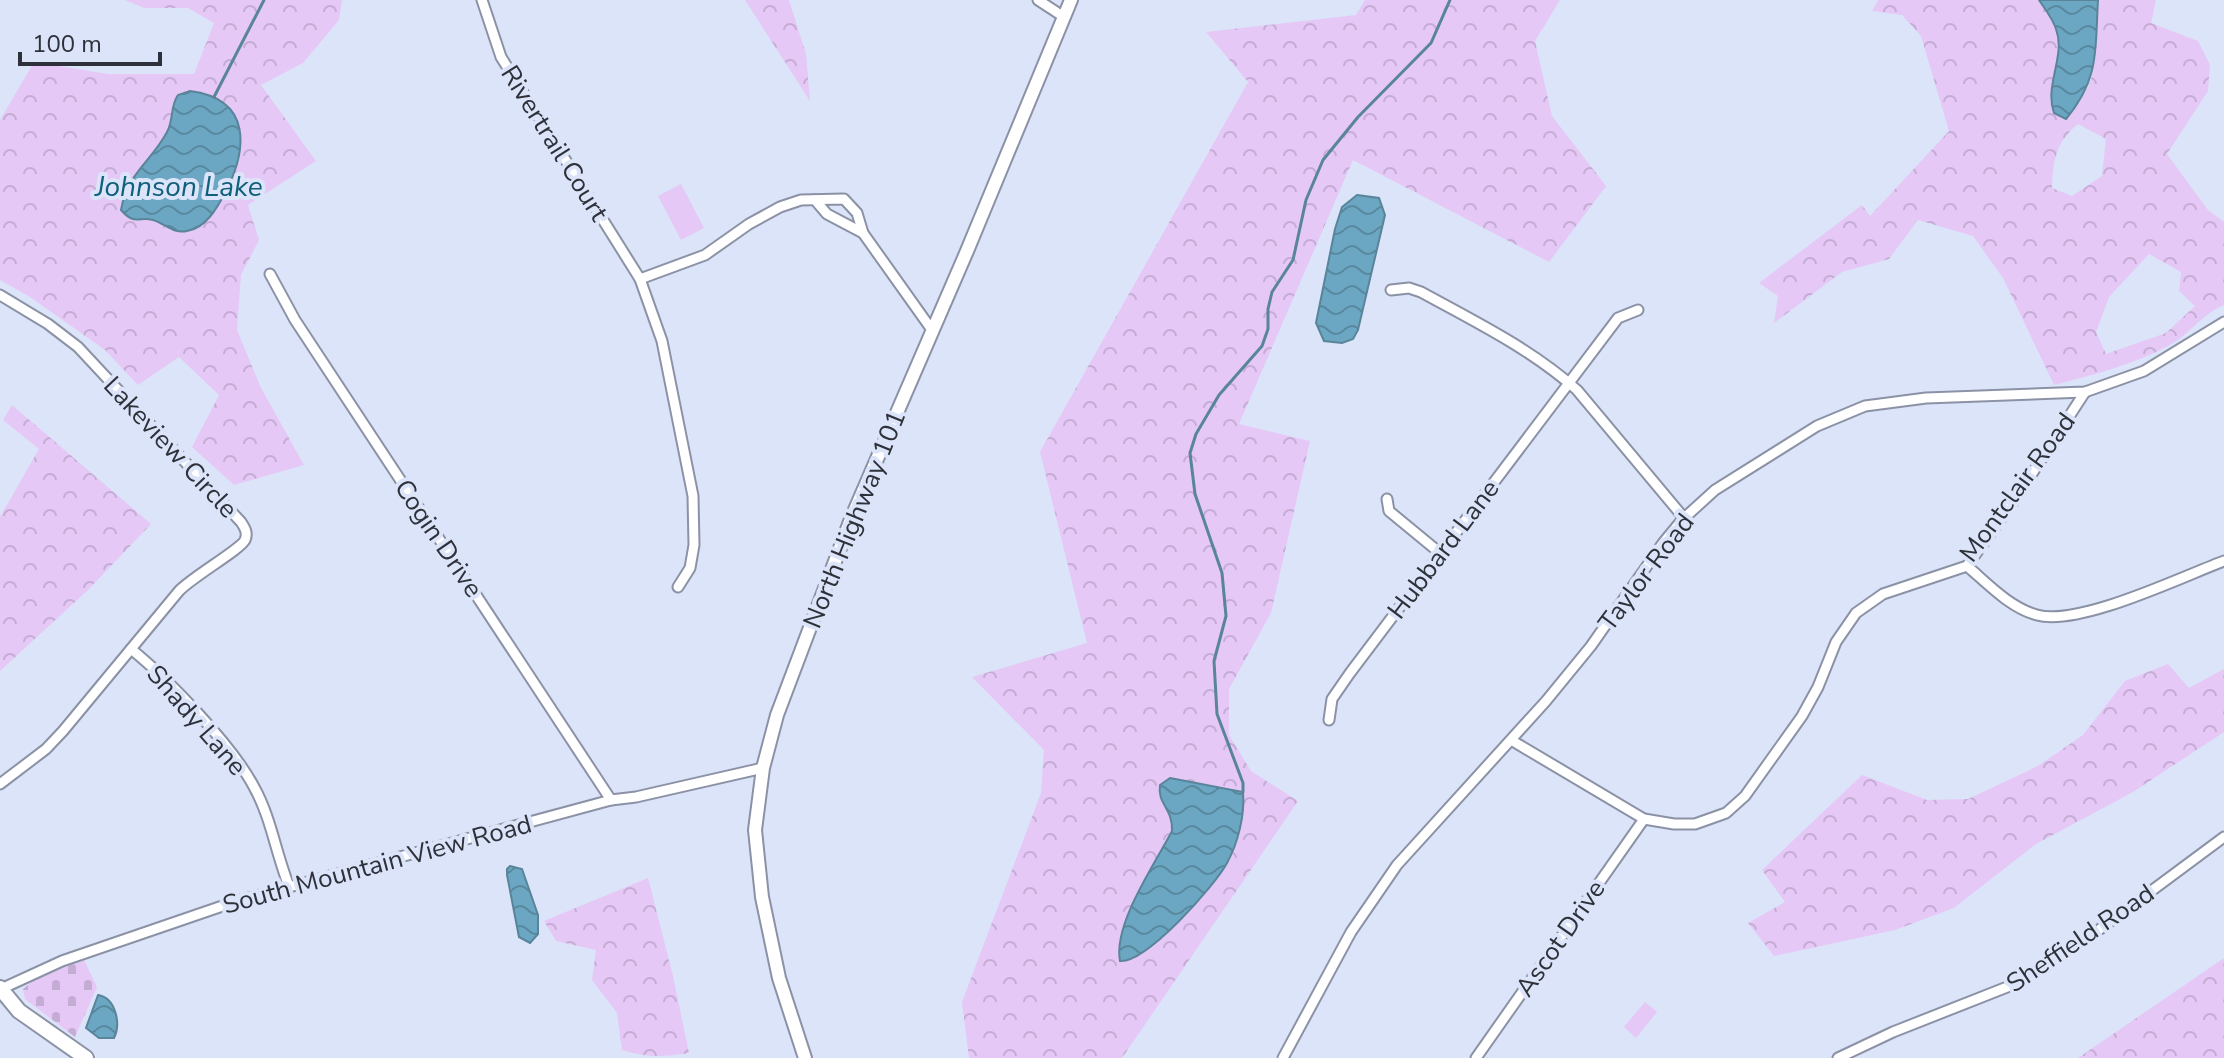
<svg xmlns="http://www.w3.org/2000/svg" width="2224" height="1058" font-family="'Nunito Sans',sans-serif">
  <style>
    .grass { fill: #e5c8f6 }
    .forest { fill: url(#forest-crowns); fill-rule: evenodd }
    .cemetery { fill: url(#cemetery-stones) }
    .water { fill: url(#water-waves); stroke: #598499; stroke-width: 2 }
    .lines { fill: none; stroke-linecap: round; stroke-linejoin: round }
    .stream { stroke: #598499; stroke-width: 3 }
    .street-casing { stroke: #8c92a6; stroke-width: 13 }
    .secondary-casing { stroke: #8c92a6; stroke-width: 16 }
    .primary-casing { stroke: #8c92a6; stroke-width: 18 }
    .street { stroke: #fff; stroke-width: 9 }
    .secondary { stroke: #fff; stroke-width: 12 }
    .primary { stroke: #fff; stroke-width: 14 }
    .labels { text-anchor: middle; stroke-width: 8; stroke-linejoin: round; paint-order: stroke }
    .street-label { font-size: 26px; fill: #2e3139; stroke: #dce4f9 }
    .water-label { font-size: 28px; font-style: italic; fill: #11607b; stroke: #dce4f9 }
  </style>
  <defs>
    <pattern id="forest-crowns" width="20" height="18" patternUnits="userSpaceOnUse" patternTransform="scale(2)"><rect width="20" height="18" fill="#e5c8f6"/><path d="M2 6a3 3 0 1 1 6 0M12 15a3 3 0 1 1 6 0" fill="none" stroke="#c5acd4"/></pattern>
    <pattern id="cemetery-stones" width="16" height="16" patternUnits="userSpaceOnUse" patternTransform="scale(2)"><rect width="16" height="16" fill="#e5c8f6"/><path d="M2 7V4a2 2 0 0 1 4 0v3zM10 15v-3a2 2 0 0 1 4 0v3z" fill="#c5acd4"/></pattern>
    <pattern id="water-waves" width="16" height="10" patternUnits="userSpaceOnUse" patternTransform="scale(2)"><rect width="16" height="10" fill="#6ba7c2"/><path d="M0 5q4-4 8 0t8 0" fill="none" stroke="#58899f"/></pattern>
  </defs>
  <rect width="100%" height="100%" fill="#dce4f9"/>
  <g class="grass">
    <path d="M 681,184 L 704,228 L 681,240 L 658,196 Z"/>
    <path d="M 1645,1002 L 1657,1012 L 1636,1038 L 1624,1027 Z"/>
  </g>
  <g class="forest">
    <path d="M 125,0 L 342,0 L 339,20 L 303,63 L 261,85 L 316,161 L 248,205 L 259,240 L 241,275 L 237,330 L 261,388 L 304,465 L 234,485 L 192,447 L 219,395 L 179,357 L 138,385 L 105,350 L 30,297 L 0,280 L 0,120 L 34,62 L 108,74 L 194,74 L 214,23 L 188,8 L 144,8 Z"/>
    <path d="M 745,0 L 789,0 L 806,54 L 810,101 Z"/>
    <path d="M 1365,0 L 1560,0 L 1535,41 L 1552,116 L 1606,186 L 1549,262 L 1353,160 L 1239,424 L 1310,441 L 1271,613 L 1229,689 L 1229,735 L 1251,771 L 1298,801 L 1122,1058 L 969,1058 L 962,1002 L 1041,793 L 1044,750 L 972,677 L 1087,643 L 1040,452 L 1248,82 L 1206,32 L 1356,15 Z"/>
    <path d="M 1878,0 L 2039,0 L 2057,30 L 2057,59 L 2050,101 L 2088,88 L 2093,71 L 2098,0 L 2156,0 L 2151,23 L 2198,41 L 2210,65 L 2208,91 L 2167,154 L 2208,210 L 2224,222 L 2224,305 C 2202,314 2189,335 2168,346 C 2132,365 2093,375 2054,385 L 2003,278 L 1973,236 L 1918,220 L 1889,259 L 1842,272 L 1774,323 L 1778,296 L 1759,283 L 1862,205 L 1870,216 L 1949,131 L 1921,36 L 1902,15 L 1872,11 ZM 2078,124 L 2106,139 L 2102,176 L 2072,196 L 2052,188 C 2053,160 2056,142 2078,124 ZM 2149,254 L 2181,272 L 2179,291 L 2195,306 L 2166,333 L 2106,354 L 2096,332 L 2109,297 Z"/>
    <path d="M 12,405 L 151,524 L 88,590 L 0,671 L 0,517 L 39,449 L 3,420 Z"/>
    <path d="M 2168,664 L 2189,688 L 2224,669 L 2224,732 L 2133,792 L 2036,844 L 1954,908 L 1895,930 L 1774,956 L 1748,923 L 1785,902 L 1762,870 L 1862,775 L 1927,800 L 1968,799 L 2038,766 L 2083,735 L 2125,681 Z"/>
    <path d="M 648,878 L 673,976 L 689,1053 C 661,1057 649,1058 622,1050 L 617,1013 L 592,980 L 596,950 L 556,941 L 544,921 Z"/>
    <path d="M 2224,958 L 2224,1058 L 2078,1058 Z"/>
  </g>
  <path class="cemetery" d="M 84,960 L 97,987 L 75,1037 L 25,999 L 23,989 L 38,977 Z"/>
  <g class="water">
    <path d="M 2039,0 L 2098,0 C 2095,50 2100,78 2066,119 L 2054,113 C 2044,86 2066,56 2056,29 C 2053,19 2045,9 2039,0 Z"/>
    <path d="M 190,91 C 252,99 248,149 225,193 C 217,208 206,228 187,231 C 173,234 166,224 153,220 C 139,216 135,226 121,210 C 127,173 152,161 167,132 C 174,119 170,106 178,95 Z"/>
    <path d="M 1357,195 L 1379,198 L 1385,215 L 1358,330 L 1353,339 L 1342,343 L 1324,341 L 1316,323 L 1335,229 L 1342,207 Z"/>
    <path d="M 1170,778 L 1243,792 C 1245,815 1238,843 1227,863 C 1214,887 1146,963 1120,961 C 1113,924 1155,864 1172,831 C 1173,808 1157,804 1160,785 Z"/>
    <path d="M 510,866 L 522,869 L 538,915 L 538,934 L 530,943 L 519,937 L 507,875 L 507,869 Z"/>
    <path d="M 98,995 C 116,998 121,1024 114,1038 L 99,1038 L 86,1028 Z"/>
  </g>
  <g class="lines">
    <g class="stream">
      <path d="M 214,97 L 264,0"/>
      <path d="M 1243,792 L 1243,783 L 1217,714 L 1214,661 L 1226,616 L 1222,573 L 1195,494 L 1190,453 L 1196,434 L 1219,395 L 1262,346 L 1268,329 L 1268,309 L 1272,292 L 1293,260 L 1306,200 L 1323,160 L 1358,117 L 1431,43 L 1450,0"/>
    </g>
    <defs>
      <g id="street">
        <path d="M 482,0 L 501,57 L 640,279 L 662,341 L 693,496 L 694,545 L 690,568 L 678,587"/>
        <path d="M 1038,0 L 1064,17"/>
        <path d="M 815,200 L 827,214 L 863,233"/>
        <path d="M 270,274 L 295,320 L 611,800"/>
        <path d="M 640,279 L 705,255 L 749,224 L 780,207 L 801,200 L 844,199 L 857,213 L 863,233 L 932,330"/>
        <path d="M 1391,290 L 1409,288 L 1421,292 C 1476,322 1531,349 1577,390 L 1684,518"/>
        <path d="M 0,295 L 48,324 L 78,347 L 241,522 C 245,528 248,533 245,540 C 241,549 192,577 179,591 L 63,731 L 46,749 L 0,784"/>
        <path d="M 1387,499 L 1389,511 L 1440,553"/>
        <path d="M 1967,566 C 1987,583 2010,608 2037,615 C 2078,627 2181,577 2224,561"/>
        <path d="M 131,649 C 168,679 232,745 254,787 C 271,817 276,854 289,886"/>
        <path d="M 1329,720 L 1332,699 L 1350,673 L 1618,318 L 1638,310"/>
        <path d="M 1511,740 L 1644,819 L 1674,824 L 1695,824 L 1726,813 L 1745,796 L 1802,716 L 1818,687 L 1836,642 L 1856,613 L 1883,594 L 1967,566 L 2018,495 L 2085,392"/>
        <path d="M 1,989 L 62,961 L 237,901 L 611,800 L 636,797 L 763,768"/>
        <path d="M 1283,1058 L 1351,932 L 1397,865 L 1546,701 L 1591,646 L 1663,543 L 1682,520 L 1715,490 L 1817,426 L 1865,406 L 1926,398 L 2085,392 L 2144,371 L 2224,322"/>
        <path d="M 1476,1058 L 1644,819"/>
        <path d="M 1838,1058 L 1893,1032 L 2025,980 L 2096,932 L 2224,837"/>
      </g>
      <path id="secondary" d="M 805,1058 L 779,978 L 762,897 L 755,830 L 763,768 L 777,715 L 851,519 L 967,251 L 1071,0"/>
      <path id="primary" d="M 0,988 L 19,1011 L 86,1058"/>
    </defs>
    <use href="#street" class="street-casing"/>
    <use href="#secondary" class="secondary-casing"/>
    <use href="#primary" class="primary-casing"/>
    <use href="#street" class="street"/>
    <use href="#secondary" class="secondary"/>
    <use href="#primary" class="primary"/>
  </g>
  <g class="labels">
    <g class="street-label">
      <text transform="translate(555 143) rotate(58)" y="9">Rivertrail Court</text>
      <text transform="translate(171 447) rotate(47)" y="9">Lakeview Circle</text>
      <text transform="translate(2017 487) rotate(-54)" y="9">Montclair Road</text>
      <text transform="translate(854 519) rotate(-68)" y="9">North Highway 101</text>
      <text transform="translate(439 538) rotate(56)" y="9">Cogin Drive</text>
      <text transform="translate(1443 549) rotate(-53)" y="9">Hubbard Lane</text>
      <text transform="translate(1646 572) rotate(-53)" y="9">Taylor Road</text>
      <text transform="translate(197 720) rotate(49)" y="9">Shady Lane</text>
      <text transform="translate(377 864) rotate(-15)" y="9">South Mountain View Road</text>
      <text transform="translate(1560 938) rotate(-55)" y="9">Ascot Drive</text>
      <text transform="translate(2080 938) rotate(-34)" y="9">Sheffield Road</text>
    </g>
    <g class="water-label">
      <text x="179" y="196">Johnson Lake</text>
    </g>
  </g>
  <path d="M20 52v12h140v-12" fill="none" stroke="#2e3139" stroke-width="4"/>
  <text x="32" y="52" font-size="24" fill="#2e3139" stroke="#dce4f9" stroke-width="6" paint-order="stroke">100 m</text>
</svg>
